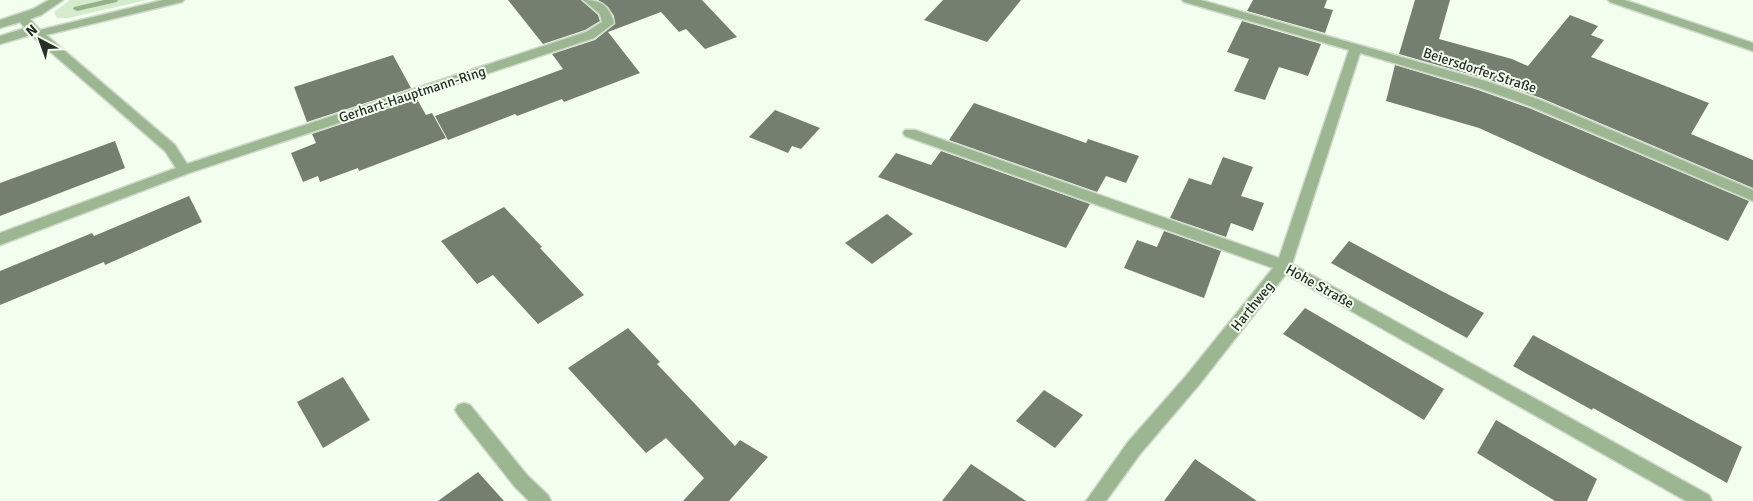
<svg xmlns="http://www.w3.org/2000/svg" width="1753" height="501" font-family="Signika,sans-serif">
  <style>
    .green { fill: #d6ebce }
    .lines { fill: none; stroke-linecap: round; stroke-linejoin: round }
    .stream { fill: #95b388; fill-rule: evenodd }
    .building { fill: #757f70 }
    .minor-casing { stroke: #cfd9ca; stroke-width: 3 }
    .minor { fill: #9db692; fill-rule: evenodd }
    .labels { text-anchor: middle; stroke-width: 4; stroke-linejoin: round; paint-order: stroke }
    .street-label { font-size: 14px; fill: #2a2e28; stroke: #f3ffee }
  </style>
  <rect width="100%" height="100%" fill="#f3ffee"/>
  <path class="green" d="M 70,0 L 147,0 L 68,18 L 57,18 L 54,12 Z"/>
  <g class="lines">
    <path class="stream" d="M 104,0 L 118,0 L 117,2 L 77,11 L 73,9 L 74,7 Z"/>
  </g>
  <g class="building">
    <path d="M 508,0 L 581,0 L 598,15 L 600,21 L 585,30 L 543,44 Z"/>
    <path d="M 598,0 L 702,0 L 737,37 L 705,49 L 686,29 L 679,32 L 661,12 L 608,32 L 640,73 L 564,102 L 562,99 L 517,116 L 515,114 L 448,140 L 435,116 L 563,69 L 552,54 L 595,40 L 615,24 L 614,16 L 608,7 Z"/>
    <path d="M 943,0 L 1021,0 L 987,42 L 924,20 Z"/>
    <path d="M 1253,0 L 1327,0 L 1324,8 L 1333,10 L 1325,33 L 1247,11 Z"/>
    <path d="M 1415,0 L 1450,0 L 1439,39 L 1512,59 L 1528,66 L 1570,15 L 1598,26 L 1591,35 L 1604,40 L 1591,57 L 1709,103 L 1691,134 L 1753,160 L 1753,188 L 1541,98 L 1490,80 L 1399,54 Z"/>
    <path d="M 1242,21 L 1321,44 L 1308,76 L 1279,67 L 1265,100 L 1234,91 L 1249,59 L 1227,52 Z"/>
    <path d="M 393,55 L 411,88 L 307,122 L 294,87 Z"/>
    <path d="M 1395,65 L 1478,90 L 1529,108 L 1749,201 L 1728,241 L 1479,128 L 1386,101 Z"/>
    <path d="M 417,99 L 426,115 L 432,113 L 446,138 L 359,171 L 358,168 L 320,182 L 318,176 L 303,182 L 291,153 L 316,143 L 312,134 Z"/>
    <path d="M 974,103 L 1086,143 L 1088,139 L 1139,156 L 1126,183 L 1106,176 L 1097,192 L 949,140 Z"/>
    <path d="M 775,110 L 820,128 L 801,149 L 792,146 L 788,153 L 749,137 Z"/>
    <path d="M 115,141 L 125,168 L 0,216 L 0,183 Z"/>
    <path d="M 941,151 L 1090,204 L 1066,248 L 878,177 L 896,153 L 931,165 Z"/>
    <path d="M 1223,157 L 1253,167 L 1241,196 L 1264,203 L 1253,231 L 1231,223 L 1226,237 L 1170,218 L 1189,178 L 1211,185 Z"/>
    <path d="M 189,196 L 202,222 L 105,265 L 104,262 L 0,305 L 0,271 L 92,233 L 94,236 Z"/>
    <path d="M 504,207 L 542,247 L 540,248 L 584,295 L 538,324 L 493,275 L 477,284 L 441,241 Z"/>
    <path d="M 887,214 L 913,234 L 872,264 L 845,243 Z"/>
    <path d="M 1164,231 L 1221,251 L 1204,298 L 1124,268 L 1137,240 L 1157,247 Z"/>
    <path d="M 1349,241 L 1436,288 L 1484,313 L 1467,338 L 1331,263 Z"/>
    <path d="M 1305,308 L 1444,389 L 1424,420 L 1283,334 Z"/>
    <path d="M 628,328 L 660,362 L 657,364 L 735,446 L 740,440 L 768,457 L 729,501 L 683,501 L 704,478 L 666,438 L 646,453 L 568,368 Z"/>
    <path d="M 1533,335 L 1742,447 L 1727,483 L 1593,408 L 1592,410 L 1513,366 Z"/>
    <path d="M 343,377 L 370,420 L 323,448 L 297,402 Z"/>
    <path d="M 1044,390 L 1083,415 L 1055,448 L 1016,421 Z"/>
    <path d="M 1496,420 L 1597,479 L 1587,501 L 1555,501 L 1477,453 Z"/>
    <path d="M 1195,459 L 1257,501 L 1164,501 Z"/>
    <path d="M 971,464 L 1026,501 L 942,501 Z"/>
    <path d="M 478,472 L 504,501 L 438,501 Z"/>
  </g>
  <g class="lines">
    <defs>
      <g id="minor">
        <path d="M 49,0 L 63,0 L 41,15 L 30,19 L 40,30 L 163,0 L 184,0 L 182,2 L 46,35 L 175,145 L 187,164 L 586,32 L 602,22 L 600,14 L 583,0 C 601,0 609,5 614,23 L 594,38 L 189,173 L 0,245 L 0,233 L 176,168 L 165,151 L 31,35 L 0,44 L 0,36 L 25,28 L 20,22 L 0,28 L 0,20 L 33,9 Z"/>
        <path d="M 1182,0 L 1201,0 L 1489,82 L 1540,100 L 1753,190 L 1753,201 L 1530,106 L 1479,88 L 1360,53 L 1292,264 L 1709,495 L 1712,501 L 1686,501 L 1286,274 L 1198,386 L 1140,454 L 1106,501 L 1086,501 L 1128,442 L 1186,376 L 1273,268 L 905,136 L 903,133 L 905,130 L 915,130 L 1279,258 L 1349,50 L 1184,2 Z"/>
        <path d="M 1608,0 L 1625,0 L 1753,43 L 1753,51 L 1610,2 Z"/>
        <path d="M 464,403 L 470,405 L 527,475 L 548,495 L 551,501 L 529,501 L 515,487 L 458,415 L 455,410 L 458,405 Z"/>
      </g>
    </defs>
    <use href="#minor" class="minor-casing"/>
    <use href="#minor" class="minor"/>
  </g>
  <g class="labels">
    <g class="street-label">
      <text transform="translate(1480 70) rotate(18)" y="5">Beiersdorfer Straße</text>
      <text transform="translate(412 94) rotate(-18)" y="5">Gerhart-Hauptmann-Ring</text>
      <text transform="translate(1320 286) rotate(29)" y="5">Hohe Straße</text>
      <text transform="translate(1252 306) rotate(-51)" y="5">Harthweg</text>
    </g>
  </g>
  <g transform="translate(40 40) rotate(319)" stroke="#f3ffee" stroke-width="4" paint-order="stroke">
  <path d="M0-4L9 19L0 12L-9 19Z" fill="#2a2e28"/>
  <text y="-8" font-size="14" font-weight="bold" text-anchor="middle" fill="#2a2e28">N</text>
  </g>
</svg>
